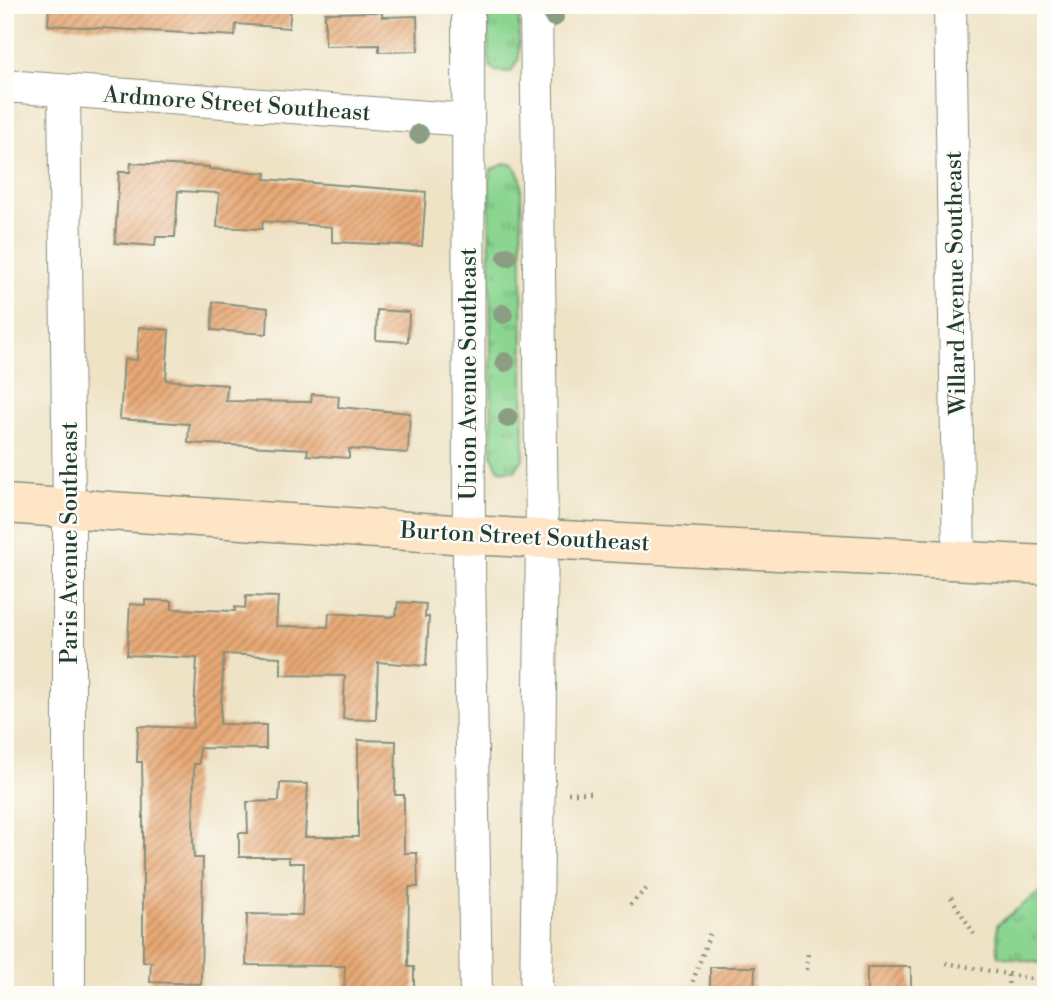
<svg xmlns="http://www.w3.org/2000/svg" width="1051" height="1000" font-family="'Libre Bodoni',serif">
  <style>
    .grass { fill: url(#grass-tufts); stroke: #558962; stroke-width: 2 }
    .building { fill: url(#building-hatch) }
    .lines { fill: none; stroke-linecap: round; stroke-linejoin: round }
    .minor-casing { stroke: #87907d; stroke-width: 34 }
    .secondary-casing { stroke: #87907d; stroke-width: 41 }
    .path { stroke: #87907d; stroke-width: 4.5; stroke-dasharray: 2 5; stroke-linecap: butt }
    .minor { stroke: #fff; stroke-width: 32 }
    .secondary { stroke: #fde5c5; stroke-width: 38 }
    .tree { fill: #8b9d82 }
    .labels { text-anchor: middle; stroke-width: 5; stroke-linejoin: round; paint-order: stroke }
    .street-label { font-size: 23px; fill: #1f3d34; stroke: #fdfcf7 }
  </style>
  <defs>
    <pattern id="grass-tufts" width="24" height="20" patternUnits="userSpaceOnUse" patternTransform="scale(1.75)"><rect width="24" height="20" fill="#8bd591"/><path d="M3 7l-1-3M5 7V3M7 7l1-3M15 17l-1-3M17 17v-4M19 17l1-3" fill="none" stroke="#71ae77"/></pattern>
    <pattern id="building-hatch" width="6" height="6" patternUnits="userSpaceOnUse" patternTransform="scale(1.75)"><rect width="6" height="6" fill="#e7a874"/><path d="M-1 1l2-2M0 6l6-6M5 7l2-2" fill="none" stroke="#bb8a60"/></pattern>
  </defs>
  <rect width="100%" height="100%" fill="#fdfcf7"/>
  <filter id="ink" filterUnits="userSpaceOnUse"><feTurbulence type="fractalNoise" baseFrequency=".0143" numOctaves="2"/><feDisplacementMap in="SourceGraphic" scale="14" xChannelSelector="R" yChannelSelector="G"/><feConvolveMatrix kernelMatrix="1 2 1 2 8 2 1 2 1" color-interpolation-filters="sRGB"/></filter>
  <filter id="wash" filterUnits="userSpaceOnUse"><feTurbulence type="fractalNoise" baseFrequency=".00686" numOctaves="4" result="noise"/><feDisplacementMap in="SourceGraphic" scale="28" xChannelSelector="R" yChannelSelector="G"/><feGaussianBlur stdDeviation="1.57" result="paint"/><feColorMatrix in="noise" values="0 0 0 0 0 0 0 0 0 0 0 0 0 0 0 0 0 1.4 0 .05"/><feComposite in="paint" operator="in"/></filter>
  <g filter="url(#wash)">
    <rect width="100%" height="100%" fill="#efe3c6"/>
    <g class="grass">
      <path d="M 487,5 L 519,5 L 519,58 L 511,72 L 495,71 L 489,65 Z"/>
      <path d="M 506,163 L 514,165 L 521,179 L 524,457 L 515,471 L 499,470 L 492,456 L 489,178 L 491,170 Z"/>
      <path d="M 1046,887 L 1046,964 L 998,956 L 997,925 Z"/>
    </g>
    <g id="blocks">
      <g class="building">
        <path d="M 49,5 L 291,5 L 289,28 L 236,24 L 235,36 L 48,25 Z"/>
        <path d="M 382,12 L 382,17 L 417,16 L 418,51 L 379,52 L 379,45 L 325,46 L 325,13 Z"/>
        <path d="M 131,163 L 209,167 L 209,169 L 266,173 L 265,179 L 426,192 L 422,246 L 332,242 L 332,227 L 263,221 L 262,229 L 217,227 L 219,193 L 178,191 L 175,237 L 156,237 L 155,246 L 115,243 L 119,172 L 130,172 Z"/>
        <path d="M 213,302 L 268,308 L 267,334 L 212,330 Z"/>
        <path d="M 377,310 L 409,312 L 408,342 L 376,340 Z"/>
        <path d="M 139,327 L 169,330 L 166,380 L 227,385 L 226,401 L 311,402 L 312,394 L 339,396 L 338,407 L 410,413 L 408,453 L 349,449 L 349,458 L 307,455 L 308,449 L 188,443 L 189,424 L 120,419 L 124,359 L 137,360 Z"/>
        <path d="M 246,596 L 278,597 L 276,626 L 328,627 L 329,613 L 391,617 L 396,615 L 398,602 L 426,604 L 425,617 L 429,617 L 426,666 L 378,662 L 376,720 L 343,719 L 345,676 L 281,675 L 281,657 L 224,654 L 220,724 L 266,725 L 266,749 L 199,748 L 199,764 L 194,764 L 193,841 L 194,858 L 203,858 L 201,984 L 150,982 L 151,962 L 143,962 L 143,811 L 142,762 L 137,762 L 138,726 L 193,728 L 197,658 L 127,655 L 130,604 L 145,605 L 145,600 L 172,601 L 172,609 L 235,611 L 235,607 L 245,608 Z"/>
        <path d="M 358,740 L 396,741 L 395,795 L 404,795 L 404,853 L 417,853 L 418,887 L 409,887 L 408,967 L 414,967 L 414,995 L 344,995 L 345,966 L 246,965 L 247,914 L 302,915 L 304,863 L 289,863 L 289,857 L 239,857 L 239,833 L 248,833 L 247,802 L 279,801 L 280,783 L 308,784 L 305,837 L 358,837 Z"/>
        <path d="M 710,967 L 755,967 L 754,995 L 710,995 Z"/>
        <rect x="867" y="967" width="44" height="28"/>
      </g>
    </g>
  </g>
  <g filter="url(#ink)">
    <use href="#blocks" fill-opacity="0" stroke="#87907d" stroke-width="2"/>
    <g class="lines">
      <defs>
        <g id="minor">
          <path d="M 468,5 L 469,565 L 476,995"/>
          <path d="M 536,5 L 542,537 L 536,995"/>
          <path d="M 950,5 L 959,560"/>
          <path d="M 5,86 L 468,120"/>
          <path d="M 64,91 L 69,508 L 69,995"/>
        </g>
        <path id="secondary" d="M 5,504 L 468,535 L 1046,565"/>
      </defs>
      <use href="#minor" class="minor-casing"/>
      <use href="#secondary" class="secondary-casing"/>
      <g class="path">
        <path d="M 568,793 L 594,793"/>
        <path d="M 951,897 L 974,934"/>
        <path d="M 630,905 L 649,886"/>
        <path d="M 946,963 L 1046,981"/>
        <path d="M 807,970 L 808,953"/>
        <path d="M 1008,975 L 1009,995"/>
        <path d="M 950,994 L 1009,993"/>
        <path d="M 688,995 L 710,933"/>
      </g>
      <use href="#minor" class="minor"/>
      <use href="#secondary" class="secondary"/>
    </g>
    <g class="tree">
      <circle cx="554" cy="17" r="10"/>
      <circle cx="419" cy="134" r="10"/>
      <circle cx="507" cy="257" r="10"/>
      <circle cx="503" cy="314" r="10"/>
      <circle cx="505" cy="362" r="10"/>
      <circle cx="508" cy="418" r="10"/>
    </g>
  </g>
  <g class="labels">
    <g class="street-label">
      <text transform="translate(237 103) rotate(4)" y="8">Ardmore Street Southeast</text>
      <text transform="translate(955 283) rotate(-91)" y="8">Willard Avenue Southeast</text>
      <text transform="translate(468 374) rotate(-90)" y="8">Union Avenue Southeast</text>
      <text transform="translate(525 536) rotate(3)" y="8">Burton Street Southeast</text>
      <text transform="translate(69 543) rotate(-90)" y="8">Paris Avenue Southeast</text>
    </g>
  </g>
  <rect width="1051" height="1000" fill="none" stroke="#fdfcf7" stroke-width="28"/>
</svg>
